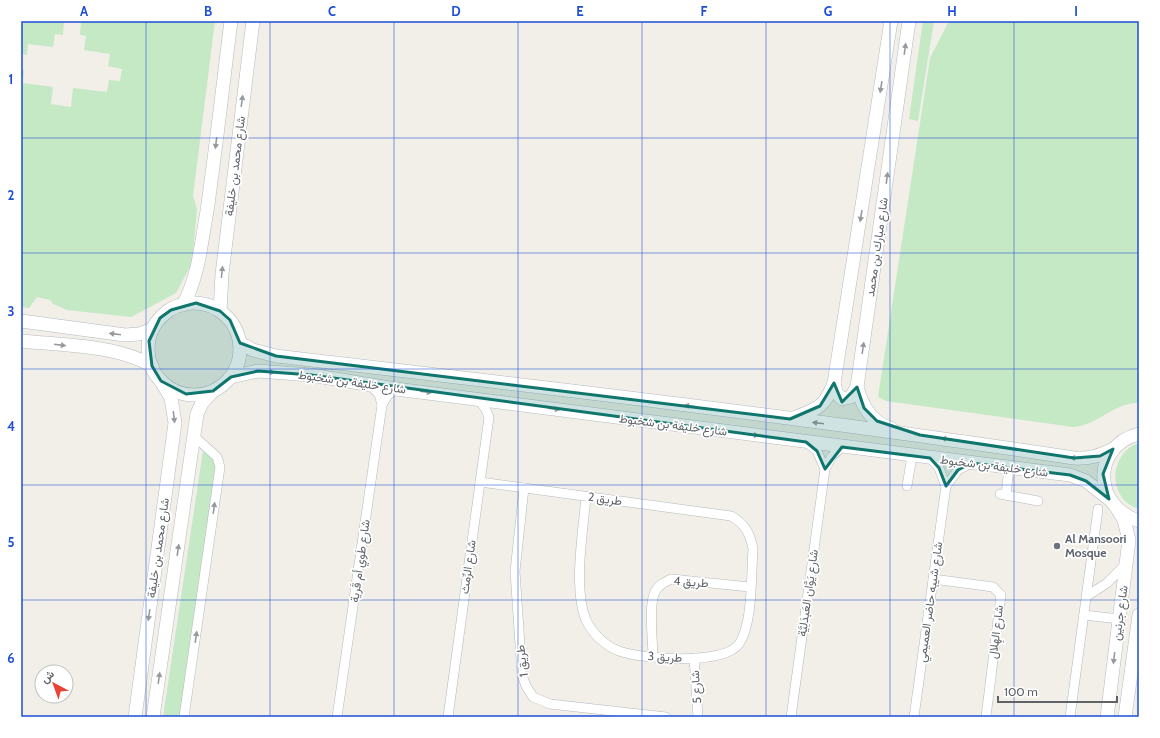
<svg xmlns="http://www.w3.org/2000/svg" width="1160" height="738" font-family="Cabin,Vazirmatn,sans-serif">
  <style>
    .green { fill: #c5e8c5 }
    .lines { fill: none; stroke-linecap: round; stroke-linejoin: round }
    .street-casing { stroke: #b5b8bc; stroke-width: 10 }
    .secondary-casing { stroke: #b6babf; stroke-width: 14 }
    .street { stroke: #fff; stroke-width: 9 }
    .secondary { stroke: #fff; stroke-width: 13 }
    .oneway { fill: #979a9d }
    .marked { fill: #0f766e; fill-opacity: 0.2; stroke: #0f766e; stroke-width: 3; stroke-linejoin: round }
    .grid { fill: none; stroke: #1d4ed8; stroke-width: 1; stroke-opacity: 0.55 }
    .worship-dot { fill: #6b7280; stroke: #fff; stroke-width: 1.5 }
    .labels { text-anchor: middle; stroke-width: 3.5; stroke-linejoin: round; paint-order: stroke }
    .street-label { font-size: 12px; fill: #5f6368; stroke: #fff }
    .worship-label { font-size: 12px; font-weight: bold; fill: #5b616d; stroke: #fff; text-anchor: start }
    .neatline { fill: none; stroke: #1d4ed8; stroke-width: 1.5 }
    .grid-label { font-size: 13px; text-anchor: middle; font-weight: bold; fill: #1d4ed8 }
  </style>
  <rect width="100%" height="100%" fill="#f1efe8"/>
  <g class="green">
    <path d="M 21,21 L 64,21 L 63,35 L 55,34 L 53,47 L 28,44 L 27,55 L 21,54 Z"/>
    <path d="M 79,21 L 215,21 L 193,196 L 197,209 L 192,263 L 176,293 L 131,317 L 67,310 L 53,304 L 50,300 L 37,297 L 29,308 L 21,307 L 21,70 L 24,70 L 23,83 L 53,87 L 51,104 L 71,107 L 73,88 L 107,92 L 109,80 L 120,81 L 122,69 L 108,66 L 110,54 L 84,50 L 86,36 L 80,35 L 81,22 Z"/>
    <path d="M 923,21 L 934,21 L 918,121 L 909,119 Z"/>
    <path d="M 949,21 L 1139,21 L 1139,403 C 1114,402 1099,425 1073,427 L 886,401 L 878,397 L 930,58 Z"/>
    <path d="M 1139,443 L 1139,509 C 1107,500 1108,453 1139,443 Z"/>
    <path d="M 203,451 L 216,460 L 181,717 L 163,717 Z"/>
  </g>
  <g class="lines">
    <defs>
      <g id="street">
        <path d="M 369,385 L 379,394 L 382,405"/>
        <path d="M 806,442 L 817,451 L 825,469"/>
        <path d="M 930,458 L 939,468 L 946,486"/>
        <path d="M 480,482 L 731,516 C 745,524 750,533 753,549 C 751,574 753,624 739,644 C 723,666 641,659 619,651 C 605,646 592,633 586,620 C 573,589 583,531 586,497"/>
        <path d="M 907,486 L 912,456"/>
        <path d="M 524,488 L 515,571 L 522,675 L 526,686 L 533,697 L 550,704 L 666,717"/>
        <path d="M 1000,494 L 1038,501"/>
        <path d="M 1006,495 L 1009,467"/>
        <path d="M 933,579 L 993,587 L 1001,595 L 986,717"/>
        <path d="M 1087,596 L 1107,583 L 1126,564"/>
        <path d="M 1084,615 L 1119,619"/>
        <path d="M 653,657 C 653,641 648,605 655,592 C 658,585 665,582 671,579 L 750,587"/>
        <path d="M 694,658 L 698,717"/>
        <path d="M 184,717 L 220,467 L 217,457 L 194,436"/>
        <path d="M 337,717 L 382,405 L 388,395 L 396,389"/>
        <path d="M 448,717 L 489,417 L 485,408 L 478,399"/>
        <path d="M 791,717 L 825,469 L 832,456 L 842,447"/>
        <path d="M 914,717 L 946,486 L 958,470 L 971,463"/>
        <path d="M 1070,717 L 1098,509"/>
      </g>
      <g id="secondary">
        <circle cx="194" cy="349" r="46"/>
        <path d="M 183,305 C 199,276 201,243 207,211 C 216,148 223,84 231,21"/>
        <path d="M 220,311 L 222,274 L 253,21"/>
        <path d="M 21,321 L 125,335 L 139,334 L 153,329"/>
        <path d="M 21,341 C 61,345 118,345 152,366"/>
        <path d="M 240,343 L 253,350 L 276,356 C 542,387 809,418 1074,458 C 1089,459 1099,456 1113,449"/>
        <path d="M 231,377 L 258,371 L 311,375 L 396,389 L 1070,475 L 1086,481 L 1109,499"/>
        <path d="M 834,383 L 836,392 L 842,399 L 851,397 L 857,387"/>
        <path d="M 793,418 C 816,410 825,407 834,383 L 891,21"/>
        <path d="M 891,428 C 871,423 862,406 857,387 L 909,21"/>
        <path d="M 1139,434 C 1091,446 1093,507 1139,521"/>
        <path d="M 135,717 L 175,423 L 171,398 L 161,381"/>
        <path d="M 153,717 L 197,414 L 202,403 L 213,391"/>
        <path d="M 1107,717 L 1129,540 L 1124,520 L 1118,510"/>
        <path d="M 1125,717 L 1139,615"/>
      </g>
    </defs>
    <use href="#street" class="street-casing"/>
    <use href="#secondary" class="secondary-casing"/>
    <use href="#street" class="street"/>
    <use href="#secondary" class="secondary"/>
  </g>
  <defs><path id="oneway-solid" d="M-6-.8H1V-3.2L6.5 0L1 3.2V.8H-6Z"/></defs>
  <g class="oneway">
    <use href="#oneway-solid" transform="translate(905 49) rotate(-82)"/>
    <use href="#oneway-solid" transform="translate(881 87) rotate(99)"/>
    <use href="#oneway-solid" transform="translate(242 101) rotate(-82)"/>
    <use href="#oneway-solid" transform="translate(216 143) rotate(97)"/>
    <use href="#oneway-solid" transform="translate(887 178) rotate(-82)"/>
    <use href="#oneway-solid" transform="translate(861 216) rotate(99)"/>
    <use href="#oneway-solid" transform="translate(222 272) rotate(-84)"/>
    <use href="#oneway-solid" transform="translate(115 334) rotate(-173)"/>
    <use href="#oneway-solid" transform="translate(60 345) rotate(7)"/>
    <use href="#oneway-solid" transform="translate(863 348) rotate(-82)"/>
    <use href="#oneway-solid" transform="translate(269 372) rotate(5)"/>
    <use href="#oneway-solid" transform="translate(426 392) rotate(7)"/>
    <use href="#oneway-solid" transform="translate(690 406) rotate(-172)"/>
    <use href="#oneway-solid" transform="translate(554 409) rotate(8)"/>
    <use href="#oneway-solid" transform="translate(174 417) rotate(83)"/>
    <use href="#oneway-solid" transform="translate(818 423) rotate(-173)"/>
    <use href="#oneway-solid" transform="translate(753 435) rotate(7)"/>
    <use href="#oneway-solid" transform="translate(947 439) rotate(-171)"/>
    <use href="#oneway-solid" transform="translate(1076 458) rotate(-176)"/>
    <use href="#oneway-solid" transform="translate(214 508) rotate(-82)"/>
    <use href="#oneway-solid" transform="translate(178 550) rotate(-82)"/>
    <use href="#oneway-solid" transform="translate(149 615) rotate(98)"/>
    <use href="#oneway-solid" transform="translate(196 637) rotate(-82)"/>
    <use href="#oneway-solid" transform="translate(1114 658) rotate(97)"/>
    <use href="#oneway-solid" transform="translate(159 678) rotate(-82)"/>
  </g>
  <path class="marked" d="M 196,303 L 220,311 L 230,320 L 240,343 L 276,356 L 790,419 L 820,406 L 834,383 L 842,402 L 857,387 L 864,408 L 877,421 L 920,435 L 1074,458 L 1100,456 L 1113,449 L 1103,474 L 1109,499 L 1086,481 L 1070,475 L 971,463 L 958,470 L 946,486 L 939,468 L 930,458 L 842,447 L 825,469 L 817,451 L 806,442 L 311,375 L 258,371 L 231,377 L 213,391 L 186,394 L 161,381 L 152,366 L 149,341 L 160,318 L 171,310 Z"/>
  <path class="grid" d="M 146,21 L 146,717M 270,21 L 270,717M 394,21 L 394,717M 518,21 L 518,717M 642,21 L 642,717M 766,21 L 766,717M 890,21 L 890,717M 1014,21 L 1014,717M 21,138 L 1139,138M 21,253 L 1139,253M 21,369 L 1139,369M 21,485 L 1139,485M 21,600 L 1139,600"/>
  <circle class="worship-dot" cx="1057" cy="546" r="4"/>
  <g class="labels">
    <g class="street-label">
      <text transform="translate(235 166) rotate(-83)" y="4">شارع محمد بن خليفة</text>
      <text transform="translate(877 247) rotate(-82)" y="4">شارع مبارك بن محمد</text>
      <text transform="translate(352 382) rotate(8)" y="4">شارع خليفة بن شخبوط</text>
      <text transform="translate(673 425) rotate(7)" y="4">شارع خليفة بن شخبوط</text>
      <text transform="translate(994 466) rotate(7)" y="4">شارع خليفة بن شخبوط</text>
      <text transform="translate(605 499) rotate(8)" y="4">طريق 2</text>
      <text transform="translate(158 548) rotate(-82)" y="4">شارع محمد بن خليفة</text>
      <text transform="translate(360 561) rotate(-82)" y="4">شارع طَوي أم قَرية</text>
      <text transform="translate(468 567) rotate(-82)" y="4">شارع الرِّمث</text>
      <text transform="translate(691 582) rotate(4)" y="4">طريق 4</text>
      <text transform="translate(808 593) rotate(-82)" y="4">شارع يَوَّان العَبدَلِيَّة</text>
      <text transform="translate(930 602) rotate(-82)" y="4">شارع شيبه حاضر العميمي</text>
      <text transform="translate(1120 613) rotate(-82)" y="4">شارع جرنين</text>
      <text transform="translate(996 632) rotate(-83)" y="4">شارع الهِلال</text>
      <text transform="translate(665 657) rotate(3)" y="4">طريق 3</text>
      <text transform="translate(522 661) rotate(-97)" y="4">طريق 1</text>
      <text transform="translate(696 687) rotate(-94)" y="4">شارع 5</text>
    </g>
    <g class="worship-label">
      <text x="1065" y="543">Al Mansoori<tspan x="1065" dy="14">Mosque</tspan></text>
    </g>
  </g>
  <rect width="1160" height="738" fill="none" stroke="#ffffff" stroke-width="44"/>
  <g transform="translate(54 684) rotate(319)"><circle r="19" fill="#ffffff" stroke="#bfc1c3"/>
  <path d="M0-3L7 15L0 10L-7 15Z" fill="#ea4335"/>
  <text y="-6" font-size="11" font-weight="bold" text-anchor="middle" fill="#5f6368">ش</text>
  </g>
  <path d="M998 696v6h119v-6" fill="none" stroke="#5f6368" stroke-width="2"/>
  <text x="1004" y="696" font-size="12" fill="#5f6368" stroke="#ffffff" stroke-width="3" paint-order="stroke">100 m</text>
  <rect x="22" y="22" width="1116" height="694" class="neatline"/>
  <g class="grid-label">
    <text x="84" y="16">A</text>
    <text x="208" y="16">B</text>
    <text x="332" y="16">C</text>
    <text x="456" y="16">D</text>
    <text x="580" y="16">E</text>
    <text x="704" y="16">F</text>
    <text x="828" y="16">G</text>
    <text x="952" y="16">H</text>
    <text x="1076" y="16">I</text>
    <text x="11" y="84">1</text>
    <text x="11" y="200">2</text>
    <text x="11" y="316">3</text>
    <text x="11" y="431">4</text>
    <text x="11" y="547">5</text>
    <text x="11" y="663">6</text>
  </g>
</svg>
